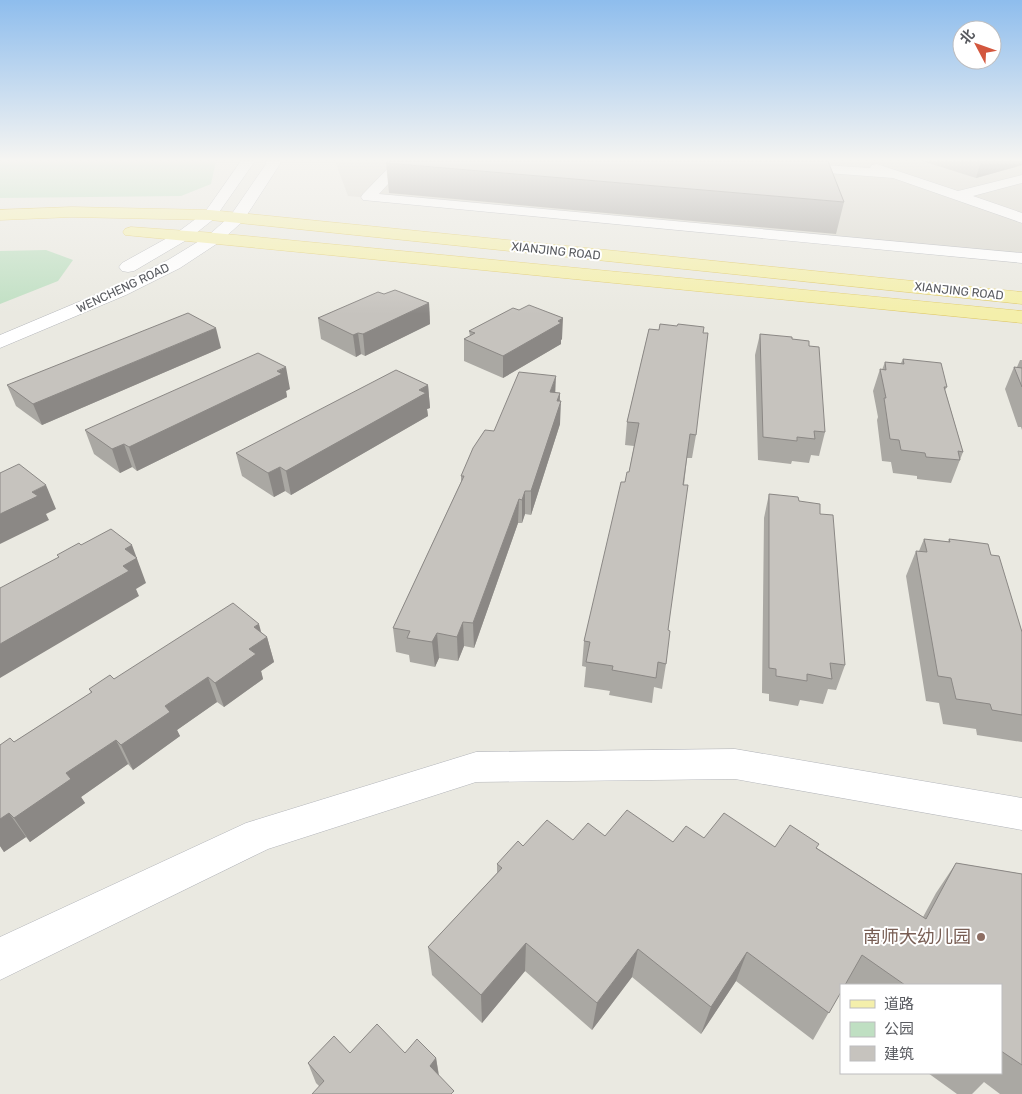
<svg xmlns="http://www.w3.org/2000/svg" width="1022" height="1094" font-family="Rubik,'Noto Sans SC',sans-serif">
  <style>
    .education { fill: #dad8cf }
    .green { fill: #bfdfc2 }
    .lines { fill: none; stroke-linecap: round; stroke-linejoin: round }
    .minor-casing { stroke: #b3b5ba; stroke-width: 1 }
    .major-casing { stroke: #dfc865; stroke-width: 1 }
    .minor { fill: #fff; fill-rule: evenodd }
    .major { fill: #f4efab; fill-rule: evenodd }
    .wall { fill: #aaa8a3 }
    .shaded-wall { fill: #8b8885 }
    .building { fill: #c6c3be; stroke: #8b8885 }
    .education-dot { fill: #8d6e63; stroke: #fff; stroke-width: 2 }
    .labels { text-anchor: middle; stroke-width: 4; stroke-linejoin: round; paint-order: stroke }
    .far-street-label { font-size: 12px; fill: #595b60; stroke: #fff }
    .near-education-label { font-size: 18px; fill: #785e54; stroke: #fff; text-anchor: end }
  </style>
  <rect width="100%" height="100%" fill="#eae9e1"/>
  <path class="education" d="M 335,161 L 1022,161 L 1022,258 L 348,196 Z"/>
  <g class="green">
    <path d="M 0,161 L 216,161 L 211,184 L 181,196 L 0,198 Z"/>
    <path d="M 46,250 L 73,260 L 58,281 L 0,304 L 0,251 Z"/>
  </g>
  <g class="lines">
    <defs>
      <g id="minor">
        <path d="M 241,161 L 255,161 L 215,218 L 190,238 L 134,271 L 128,272 L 122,271 L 119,267 L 122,263 L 178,232 L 205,212 Z"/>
        <path d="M 266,161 L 280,161 L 280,164 L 243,221 L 221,241 L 180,268 L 126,295 L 0,348 L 0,335 L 114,287 L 168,260 L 209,235 L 231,215 L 266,164 Z"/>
        <path d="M 395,161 L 409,161 L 379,194 L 1022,253 L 1022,263 L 363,200 L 361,197 L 363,194 Z"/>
        <path d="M 793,163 L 870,168 L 872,165 L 877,164 L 958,191 L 1022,175 L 1022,183 L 973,196 L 1022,213 L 1022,223 L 893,178 L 788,170 L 786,167 Z"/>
        <path d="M 735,749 L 1022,798 L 1022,830 L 735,779 L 476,782 L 268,849 L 0,980 L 0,937 L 246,823 L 476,752 Z"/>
      </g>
      <g id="major">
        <path d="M 72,207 L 210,210 L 1022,292 L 1022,304 L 210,220 L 72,217 L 0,220 L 0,210 Z"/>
        <path d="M 131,227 L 215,233 L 1022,311 L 1022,323 L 125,235 L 123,232 L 125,229 Z"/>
      </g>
    </defs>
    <use href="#minor" class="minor-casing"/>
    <use href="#major" class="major-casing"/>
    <use href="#minor" class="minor"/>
    <use href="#major" class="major"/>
  </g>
  <g class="wall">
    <path d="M 922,161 L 1022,161 L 1022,165 L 976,178 Z"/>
    <path d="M 386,163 L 844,202 L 836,234 L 389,193 Z"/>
    <path d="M 384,294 L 429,303 L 430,324 L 365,356 L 361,354 L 356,357 L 321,339 L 318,318 Z"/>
    <path d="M 649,329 L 696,435 L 692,458 L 687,458 L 668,630 L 666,664 L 662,689 L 654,687 L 652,703 L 609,695 L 610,691 L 584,687 L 586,667 L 582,666 L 584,641 L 625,482 L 629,472 L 634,446 L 625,445 L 627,422 Z"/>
    <path d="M 469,331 L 562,339 L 561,340 L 561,344 L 503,378 L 464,361 L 464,339 L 470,336 Z"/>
    <path d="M 760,334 L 792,339 L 809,346 L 825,432 L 819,456 L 811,455 L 809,463 L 792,461 L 791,464 L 758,460 L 755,355 Z"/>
    <path d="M 221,348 L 42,425 L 16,406 L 7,385 Z"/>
    <path d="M 903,359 L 947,387 L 945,390 L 963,452 L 951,483 L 917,479 L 917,476 L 893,473 L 891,462 L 882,461 L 877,420 L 878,417 L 873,391 L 880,369 L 882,370 L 885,362 L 901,363 Z"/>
    <path d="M 1020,360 L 1022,360 L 1022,430 L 1021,427 L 1018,427 L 1005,389 L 1014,367 L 1017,367 Z"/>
    <path d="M 428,385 L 430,408 L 427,409 L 428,416 L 291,495 L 285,491 L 274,497 L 242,476 L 236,453 Z"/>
    <path d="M 290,389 L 286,391 L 287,397 L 137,471 L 132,467 L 120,473 L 94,454 L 85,430 Z"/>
    <path d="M 555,393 L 560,393 L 560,424 L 531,515 L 525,514 L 522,523 L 518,523 L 474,648 L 464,646 L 458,661 L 439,658 L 435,667 L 410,662 L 409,655 L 396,652 L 393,628 L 461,482 L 461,476 L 494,431 Z"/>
    <path d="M 769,494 L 799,501 L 820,514 L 845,665 L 836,690 L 828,689 L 823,704 L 800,700 L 798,706 L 769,701 L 769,694 L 762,693 L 764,518 Z"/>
    <path d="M 924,539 L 948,542 L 949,539 L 991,555 L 1022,632 L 1022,742 L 977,735 L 976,729 L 943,724 L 939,703 L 926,701 L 906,576 L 916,551 L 919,551 Z"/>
    <path d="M 261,632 L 267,637 L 274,662 L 261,671 L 263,679 L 224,707 L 217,702 L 177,730 L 180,736 L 133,770 L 128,764 L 81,797 L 85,803 L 30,842 L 26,837 L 4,852 L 0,846 L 0,745 L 14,742 L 91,693 L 89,689 L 114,679 Z"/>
    <path d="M 605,836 L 673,842 L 704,838 L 775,847 L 817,848 L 923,917 L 936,893 L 956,863 L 1022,874 L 1022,1094 L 1000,1094 L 984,1082 L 972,1094 L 957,1094 L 928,1073 L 1001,1073 L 1001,985 L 848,985 L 845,984 L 813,1040 L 736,981 L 701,1034 L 632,977 L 592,1030 L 525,971 L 482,1023 L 432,975 L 428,947 L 497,873 L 497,864 L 523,846 Z"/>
    <path d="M 350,1053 L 405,1053 L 436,1058 L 439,1075 L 319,1086 L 316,1083 L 308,1063 Z"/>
  </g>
  <g class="shaded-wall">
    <path d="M 981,161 L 1022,161 L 1022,165 L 976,178 Z"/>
    <path d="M 429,303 L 430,324 L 365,356 L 363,334 Z"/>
    <path d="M 563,318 L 562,339 L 561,340 L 561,344 L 503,378 L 503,356 Z"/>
    <path d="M 216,328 L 221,348 L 42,425 L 33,404 Z"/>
    <path d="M 358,333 L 361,354 L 356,357 L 353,335 Z"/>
    <path d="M 286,367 L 290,389 L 286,391 L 287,397 L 137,471 L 129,447 Z"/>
    <path d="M 556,376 L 555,398 L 550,392 Z"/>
    <path d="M 428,385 L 430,408 L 427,409 L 428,416 L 291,495 L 286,471 Z"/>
    <path d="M 560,393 L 559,408 L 561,401 L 560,424 L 531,515 L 531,491 Z"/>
    <path d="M 124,444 L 132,467 L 120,473 L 112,449 Z"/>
    <path d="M 280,467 L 285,491 L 274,497 L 268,473 Z"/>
    <path d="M 46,485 L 56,509 L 46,514 L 49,520 L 0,544 L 0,514 L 32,492 Z"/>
    <path d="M 525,491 L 525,514 L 522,523 L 522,500 Z"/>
    <path d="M 519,499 L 518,523 L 474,648 L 473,623 Z"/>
    <path d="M 132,545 L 146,583 L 136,589 L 139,596 L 0,678 L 0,644 L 123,566 L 125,549 Z"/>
    <path d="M 463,622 L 464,646 L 458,661 L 457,637 Z"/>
    <path d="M 259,624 L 263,639 L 267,637 L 274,662 L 261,671 L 263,679 L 224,707 L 215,683 L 249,649 L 254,627 Z"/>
    <path d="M 437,633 L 439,658 L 435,667 L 432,642 Z"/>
    <path d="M 208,677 L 217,702 L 177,730 L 180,736 L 133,770 L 121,745 L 165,706 Z"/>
    <path d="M 116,740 L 128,764 L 81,797 L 85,803 L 30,842 L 14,818 L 66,773 Z"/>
    <path d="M 9,813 L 26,837 L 4,852 L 0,846 L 0,819 Z"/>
    <path d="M 526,943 L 525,971 L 482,1023 L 481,995 Z"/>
    <path d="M 638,949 L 632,977 L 592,1030 L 597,1003 Z"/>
    <path d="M 747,952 L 736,981 L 701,1034 L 711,1007 Z"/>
    <path d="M 436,1058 L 439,1078 L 430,1066 Z"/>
  </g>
  <g class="building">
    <path d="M 388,161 L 828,161 L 844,202 L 386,163 Z"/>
    <path d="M 395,290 L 429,303 L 363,334 L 358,333 L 353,335 L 318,318 L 378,292 L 384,294 Z"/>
    <path d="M 529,305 L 563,318 L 558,321 L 561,323 L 503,356 L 464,339 L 475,333 L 469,331 L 513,308 L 519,310 Z"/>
    <path d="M 188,313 L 216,328 L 33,404 L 7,385 Z"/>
    <path d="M 660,324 L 677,326 L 678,324 L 704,327 L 703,333 L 708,333 L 696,435 L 690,434 L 683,485 L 688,485 L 668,630 L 670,631 L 666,664 L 658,662 L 656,678 L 612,670 L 613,666 L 586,662 L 590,642 L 584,641 L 621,482 L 625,482 L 627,472 L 629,472 L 639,423 L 627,422 L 649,329 L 659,330 Z"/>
    <path d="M 760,334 L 792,337 L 792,339 L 809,341 L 809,346 L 819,347 L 825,432 L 814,431 L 815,439 L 797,437 L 797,441 L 763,437 Z"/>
    <path d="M 258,353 L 286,367 L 277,371 L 282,374 L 129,447 L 124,444 L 112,449 L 85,430 Z"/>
    <path d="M 903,359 L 941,363 L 947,387 L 944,387 L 963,452 L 958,451 L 960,460 L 926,457 L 925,453 L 901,450 L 899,440 L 890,439 L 884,398 L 886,398 L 880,369 L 886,370 L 885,362 L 904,364 Z"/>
    <path d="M 1014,367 L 1022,368 L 1022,387 Z"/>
    <path d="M 396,370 L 428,385 L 419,390 L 426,393 L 286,471 L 280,467 L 268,473 L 236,453 Z"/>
    <path d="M 519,372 L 556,376 L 550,392 L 560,393 L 557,401 L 561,401 L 531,491 L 525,491 L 522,500 L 519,499 L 473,623 L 463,622 L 457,637 L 437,633 L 432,642 L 407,638 L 410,631 L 393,628 L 464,476 L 461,476 L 473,448 L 485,430 L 494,431 Z"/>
    <path d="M 19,464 L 46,485 L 32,492 L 38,496 L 0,514 L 0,473 Z"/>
    <path d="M 769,494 L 798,497 L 799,501 L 820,504 L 820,514 L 833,515 L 845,665 L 830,663 L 832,679 L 807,674 L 807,681 L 776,676 L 776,669 L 769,668 Z"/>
    <path d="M 111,529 L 132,545 L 125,549 L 137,558 L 123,566 L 129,571 L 0,644 L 0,588 L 59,557 L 57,555 L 79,543 L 81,545 Z"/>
    <path d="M 924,539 L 950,542 L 949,539 L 988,544 L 991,555 L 999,556 L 1022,632 L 1022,715 L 992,710 L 990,704 L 956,699 L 951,678 L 938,676 L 916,551 L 927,552 Z"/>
    <path d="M 233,603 L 259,624 L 254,627 L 267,637 L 249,649 L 256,654 L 215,683 L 208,677 L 165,706 L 170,712 L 121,745 L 116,740 L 66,773 L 71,779 L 14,818 L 9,813 L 0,819 L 0,745 L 10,738 L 14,742 L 92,692 L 89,689 L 110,675 L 114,679 Z"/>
    <path d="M 627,810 L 673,842 L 686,826 L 704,838 L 724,813 L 775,847 L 790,825 L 819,844 L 816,848 L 926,919 L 956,863 L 1022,874 L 1022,1065 L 1001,1051 L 1001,985 L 905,985 L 862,955 L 845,985 L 841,985 L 841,992 L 829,1013 L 747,952 L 711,1007 L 638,949 L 597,1003 L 526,943 L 481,995 L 428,947 L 502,868 L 497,864 L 518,841 L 523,846 L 547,820 L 573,840 L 588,823 L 605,836 Z"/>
    <path d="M 377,1024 L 405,1053 L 417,1039 L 436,1058 L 430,1066 L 454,1091 L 451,1094 L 312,1094 L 324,1081 L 308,1063 L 334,1036 L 350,1053 Z"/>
  </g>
  <linearGradient id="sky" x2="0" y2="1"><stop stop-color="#8ebded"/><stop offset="0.51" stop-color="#f6f5f2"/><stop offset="1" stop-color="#f6f5f2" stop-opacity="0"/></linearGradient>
  <rect width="1022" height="314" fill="url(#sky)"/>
  <circle class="education-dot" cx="981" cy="937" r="5"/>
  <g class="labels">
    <g class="far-street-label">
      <text transform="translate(556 251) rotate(6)" y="4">XIANJING ROAD</text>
      <text transform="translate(123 288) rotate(-25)" y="4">WENCHENG ROAD</text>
      <text transform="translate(959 291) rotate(6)" y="4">XIANJING ROAD</text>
    </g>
    <g class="near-education-label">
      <text x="971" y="943">南师大幼儿园</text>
    </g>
  </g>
  <rect x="840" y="984" width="162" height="90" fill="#ffffff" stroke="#bdbdbf"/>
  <rect x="850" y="1000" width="25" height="8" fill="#f4efab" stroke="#bdbdbf"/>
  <text x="884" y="1009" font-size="15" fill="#595b60">道路</text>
  <rect x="850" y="1022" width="25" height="15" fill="#bfdfc2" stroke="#bdbdbf"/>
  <text x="884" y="1034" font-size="15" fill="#595b60">公园</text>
  <rect x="850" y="1046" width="25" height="15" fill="#c6c3be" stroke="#bdbdbf"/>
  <text x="884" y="1059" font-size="15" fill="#595b60">建筑</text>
  <g transform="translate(977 45) rotate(311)"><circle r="24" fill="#ffffff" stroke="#bdbdbf"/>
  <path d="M0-4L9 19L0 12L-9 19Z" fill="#d3573e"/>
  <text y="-8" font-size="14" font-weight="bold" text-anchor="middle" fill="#595b60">北</text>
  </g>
</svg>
